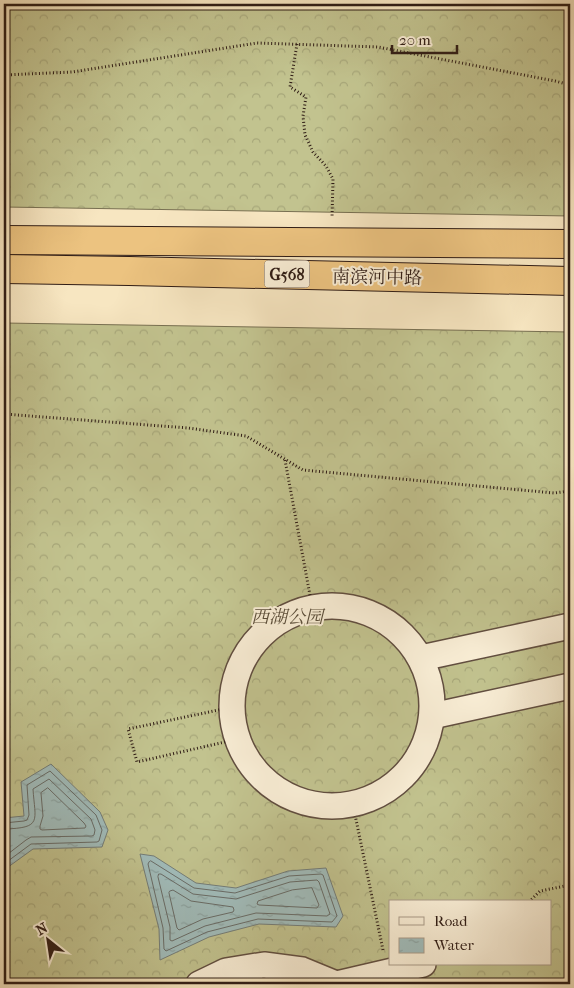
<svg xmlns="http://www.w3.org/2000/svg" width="574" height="988" font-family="'IM FELL French Canon','Noto Serif SC',serif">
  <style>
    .forest { fill: url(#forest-crowns); stroke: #787052; fill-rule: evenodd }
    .water { fill: url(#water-ripples); stroke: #737d79 }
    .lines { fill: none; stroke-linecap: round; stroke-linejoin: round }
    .shore { stroke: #686c68; stroke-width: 1 }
    .minor-casing { stroke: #614e40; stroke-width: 28 }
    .highway-casing { stroke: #2f1c15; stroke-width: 30 }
    .path { stroke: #2f1c15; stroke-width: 3; stroke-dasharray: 1 2.5; stroke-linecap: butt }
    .minor { stroke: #faefd7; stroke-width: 25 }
    .highway { stroke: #ecc380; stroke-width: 28 }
    .labels { text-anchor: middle; stroke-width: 4; stroke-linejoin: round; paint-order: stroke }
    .shield { fill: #faefd7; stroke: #6c5b4f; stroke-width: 1 }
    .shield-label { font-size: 16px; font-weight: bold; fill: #2f1c15 }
    .street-label { font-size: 18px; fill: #2f1c15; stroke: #faefd7 }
    .park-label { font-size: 18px; font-style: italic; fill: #5b4e3a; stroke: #faefd7 }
  </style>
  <defs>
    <pattern id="forest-crowns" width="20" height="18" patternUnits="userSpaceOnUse" patternTransform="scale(1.25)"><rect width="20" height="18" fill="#c2c38f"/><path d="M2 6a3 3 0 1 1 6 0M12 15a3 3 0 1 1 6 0" fill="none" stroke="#a7a77a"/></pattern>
    <pattern id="water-ripples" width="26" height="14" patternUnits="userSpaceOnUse" patternTransform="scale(1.25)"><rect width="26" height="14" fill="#a1bdbc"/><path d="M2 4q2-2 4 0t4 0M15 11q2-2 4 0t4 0" fill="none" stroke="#8ba2a1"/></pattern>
  </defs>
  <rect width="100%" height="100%" fill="#f7e6c1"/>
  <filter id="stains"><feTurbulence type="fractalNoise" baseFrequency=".004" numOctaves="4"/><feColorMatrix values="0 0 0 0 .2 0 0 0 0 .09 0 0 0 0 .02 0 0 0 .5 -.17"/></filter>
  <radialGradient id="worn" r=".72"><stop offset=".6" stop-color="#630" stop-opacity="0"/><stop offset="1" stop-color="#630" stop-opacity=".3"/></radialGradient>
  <g class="forest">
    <path d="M 4,4 L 570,4 L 570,216 L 4,207 Z"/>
    <path d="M 4,323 L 570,332 L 570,984 L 4,984 ZM 390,902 L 550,902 L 550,964 L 390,964 Z"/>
  </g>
  <g class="water">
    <path d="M 51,764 L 100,812 L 108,830 L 102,847 L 33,849 L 4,870 L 4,873 L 4,818 L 24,816 L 21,782 Z"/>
    <path d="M 140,854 L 154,856 L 196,883 L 236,888 L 288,871 L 326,868 L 343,916 L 336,927 L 259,924 L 209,937 L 160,960 L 159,929 Z"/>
  </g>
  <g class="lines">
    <g class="shore">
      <path d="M 48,788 L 84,823 L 86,826 L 85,828 L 42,830 L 40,829 L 40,826 L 43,816 L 41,793 Z"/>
      <path d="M 4,823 L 24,821 L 27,820 L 29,815 L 27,785 L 50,771 L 96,815 L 102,830 L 99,841 L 97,842 L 31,844 L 4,864"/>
      <path d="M 4,829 C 43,828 35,821 33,789 L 49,779 L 91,819 L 95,830 L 94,835 L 92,836 L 31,837 L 26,840 L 4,857"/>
      <path d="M 151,861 L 194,888 L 235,893 L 289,876 L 321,874 L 323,875 L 337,916 L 332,922 L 258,919 L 207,932 L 166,951 L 164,949 L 163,928 L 148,864 L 149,862 Z"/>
      <path d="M 159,874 L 161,874 L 193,894 L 236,899 L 290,882 L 317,880 L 319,882 L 330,914 L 327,916 L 256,913 L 205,926 L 172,941 L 170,940 L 170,927 L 158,877 Z"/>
      <path d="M 312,888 L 319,905 L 317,908 L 259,905 L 257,904 L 258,901 L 292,890 Z"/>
      <path d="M 170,891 L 173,890 L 191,901 L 233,907 L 234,910 L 233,912 L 203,919 L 179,930 L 177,928 L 169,893 Z"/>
    </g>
    <defs>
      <g id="minor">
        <circle cx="332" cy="706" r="100"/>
        <path d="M 421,658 L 570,626"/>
        <path d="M 432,716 L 570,686"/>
        <path d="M 199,984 L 226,971 L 264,965 L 302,970 L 336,984"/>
        <path d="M 337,984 L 423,964"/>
      </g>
      <g id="highway">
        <path d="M 4,240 L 570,244"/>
        <path d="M 4,269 L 129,271 L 570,281"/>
      </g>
    </defs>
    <use href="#minor" class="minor-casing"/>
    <use href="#highway" class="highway-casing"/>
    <g class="path">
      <path d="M 297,44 L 290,87 L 306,97 L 303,116 L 305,135 L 313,152 L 326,166 L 333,179 L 332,218"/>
      <path d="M 4,75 L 72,72 L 257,43 L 378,47 L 555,81 L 570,85"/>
      <path d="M 4,414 L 188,428 L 246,436 L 303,470 L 554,493 L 570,491"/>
      <path d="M 285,460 L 312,606"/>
      <path d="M 233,707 L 128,729 L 137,762 L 238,739"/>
      <path d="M 353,805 L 383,950"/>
      <path d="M 529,902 L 540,891 L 570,885"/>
    </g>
    <use href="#minor" class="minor"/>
    <use href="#highway" class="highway"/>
  </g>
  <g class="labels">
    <rect class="shield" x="264.5" y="260.5" width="45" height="27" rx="4"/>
    <g class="shield-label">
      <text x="287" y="280">G568</text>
    </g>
    <g class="street-label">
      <text transform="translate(377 277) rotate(1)" y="6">南滨河中路</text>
    </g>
    <g class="park-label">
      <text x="287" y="623">西湖公园</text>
    </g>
  </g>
  <rect width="574" height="988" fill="none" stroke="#f7e6c1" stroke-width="20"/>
  <rect x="5" y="5" width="564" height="978" fill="none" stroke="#2f1c15" stroke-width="2.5"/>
  <rect x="10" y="10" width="554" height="968" fill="none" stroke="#2f1c15"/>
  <rect x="389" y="900" width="162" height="65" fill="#faefd7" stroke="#a99b89"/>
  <rect x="399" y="917" width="25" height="8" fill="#faefd7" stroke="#a99b89"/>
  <text x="434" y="926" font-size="15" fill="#2f1c15">Road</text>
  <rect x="399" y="938" width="25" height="15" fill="url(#water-ripples)" stroke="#a99b89"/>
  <text x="434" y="950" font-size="15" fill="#2f1c15">Water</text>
  <g transform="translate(48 940) rotate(330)" stroke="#faefd7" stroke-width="4" paint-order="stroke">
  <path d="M0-4L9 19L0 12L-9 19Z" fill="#2f1c15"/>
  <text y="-8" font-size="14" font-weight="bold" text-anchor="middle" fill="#2f1c15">N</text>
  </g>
  <path d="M392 45v8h65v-8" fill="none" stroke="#2f1c15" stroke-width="2.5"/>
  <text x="399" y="45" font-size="15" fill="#2f1c15" stroke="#faefd7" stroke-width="4" paint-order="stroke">20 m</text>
  <rect width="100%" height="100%" filter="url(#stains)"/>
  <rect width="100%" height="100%" fill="url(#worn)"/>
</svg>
